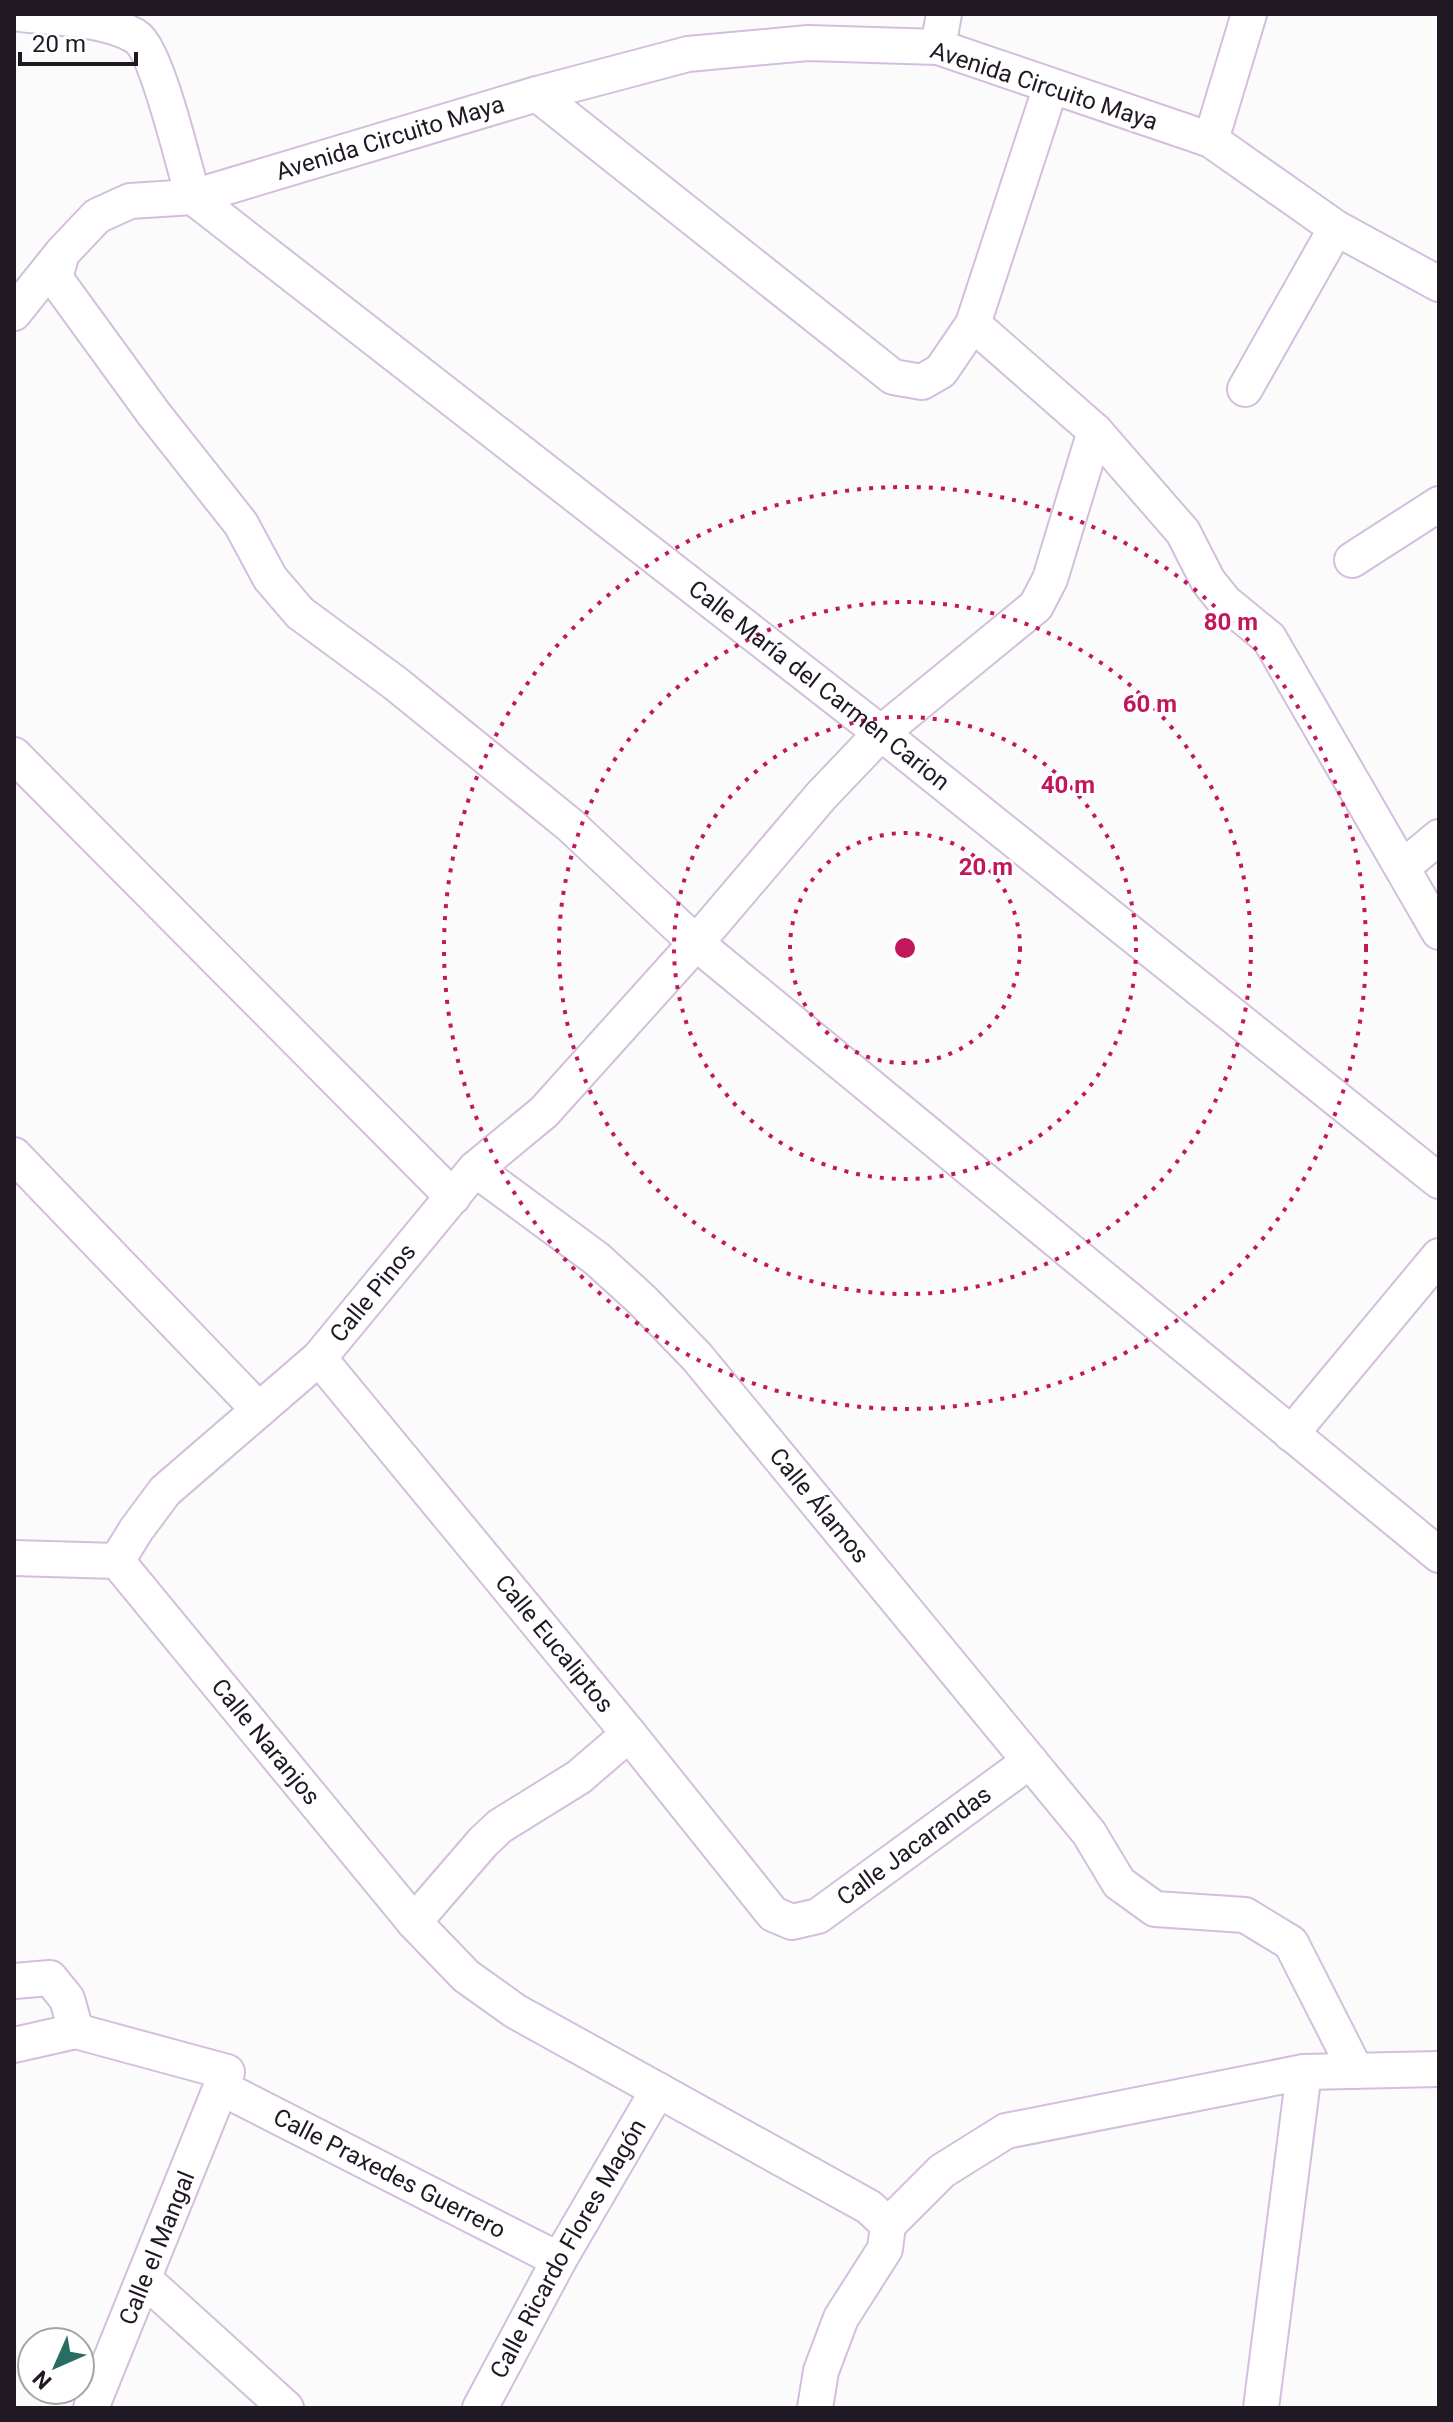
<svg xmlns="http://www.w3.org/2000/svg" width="1453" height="2422" font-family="Roboto,sans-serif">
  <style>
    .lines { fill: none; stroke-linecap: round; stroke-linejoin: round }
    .minor-casing { stroke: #d4bedd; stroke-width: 38 }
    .minor { stroke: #fff; stroke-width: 34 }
    .ring { fill: none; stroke: #c2185b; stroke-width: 4; stroke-dasharray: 4 8 }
    .labels { text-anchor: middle; stroke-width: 6; stroke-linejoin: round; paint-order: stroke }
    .street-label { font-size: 24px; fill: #201823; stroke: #fff }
    .centre { fill: #c2185b; stroke: #fff; stroke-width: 4 }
    .ring-label { font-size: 24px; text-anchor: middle; font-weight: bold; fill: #c2185b; stroke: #fff; stroke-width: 6; stroke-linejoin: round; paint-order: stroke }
  </style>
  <rect width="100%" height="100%" fill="#fbfbfb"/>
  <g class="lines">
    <defs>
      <g id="minor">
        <path d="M 20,14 C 54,18 104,18 135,36 C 157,49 184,167 193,197"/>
        <path d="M 938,47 L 944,14"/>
        <path d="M 537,94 L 893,377 L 922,382 L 941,371 L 973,324 L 1051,86"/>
        <path d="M 1211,140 L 1249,14"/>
        <path id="s1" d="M 193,197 L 881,733 L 1439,1181"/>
        <path d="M 1439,284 L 1336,228 L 1211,140 L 938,47 L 808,43 L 688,54 L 537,94 L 193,197 L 130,201 L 97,216 L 62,253 L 55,278 L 154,414 L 241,524 L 270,578 L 300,613 L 395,683 L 570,825 L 696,943 L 1439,1555"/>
        <path d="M 14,313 L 62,253"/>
        <path d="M 973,324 L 1095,431 L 1183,532 L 1208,581 L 1225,602 L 1269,638 L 1439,932"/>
        <path d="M 1245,389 L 1336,228"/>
        <path d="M 1352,560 L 1439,504"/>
        <path d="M 14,755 L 453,1197"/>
        <path d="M 1403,867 L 1439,837"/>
        <path d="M 14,1155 L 259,1410"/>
        <path id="s2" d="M 475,1169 L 597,1259 L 642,1300 L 697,1357 L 1089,1833 L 1119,1883 L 1155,1909 L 1245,1915 L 1291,1943 L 1356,2071"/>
        <path id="s3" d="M 319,1358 L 629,1734 L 773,1914 L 792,1922 L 818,1916 L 1030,1761"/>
        <path d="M 1291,1434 L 1439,1256"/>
        <path id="s4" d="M 14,1558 L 117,1561 L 136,1530 L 165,1491 L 319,1358 L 475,1169 L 544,1112 L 696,943 L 821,796 L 881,733 L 1036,606 L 1050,579 L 1095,431"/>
        <path id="s5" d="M 117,1561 L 414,1922 L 466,1976 L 515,2011 L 869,2207 L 888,2225 L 885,2249 L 841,2318 L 821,2371 L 815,2408"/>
        <path d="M 414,1922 L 483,1842 L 500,1826 L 579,1777 L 629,1734"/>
        <path d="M 14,1981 L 50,1978 L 67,1999 L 76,2031"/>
        <path d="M 14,2045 L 76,2031 L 227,2072 L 91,2408"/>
        <path id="s6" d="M 222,2088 L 559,2260"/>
        <path d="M 888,2225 L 942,2171 L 1006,2131 L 1304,2072 L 1439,2069"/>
        <path d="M 144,2279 L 286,2408"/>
        <path id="s7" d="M 480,2408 L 559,2260 L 658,2090"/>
        <path d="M 1261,2408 L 1304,2072"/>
      </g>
    </defs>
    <use href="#minor" class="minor-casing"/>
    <use href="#minor" class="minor"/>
  </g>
  <g class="ring">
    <circle cx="905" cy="948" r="115"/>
    <circle cx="905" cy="948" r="231"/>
    <circle cx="905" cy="948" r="346"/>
    <circle cx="905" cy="948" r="461"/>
  </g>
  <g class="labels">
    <g class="street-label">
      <text transform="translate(1044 86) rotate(18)" y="8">Avenida Circuito Maya</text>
      <text transform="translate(390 138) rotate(-17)" y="8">Avenida Circuito Maya</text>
      <text dy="8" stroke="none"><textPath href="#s1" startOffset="794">Calle María del Carmen Carion</textPath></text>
      <text dy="8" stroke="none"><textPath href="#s4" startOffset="476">Calle Pinos</textPath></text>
      <text dy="8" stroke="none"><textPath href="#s2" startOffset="484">Calle Álamos</textPath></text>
      <text dy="8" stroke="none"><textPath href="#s3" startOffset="370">Calle Eucaliptos</textPath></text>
      <text dy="8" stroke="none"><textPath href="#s5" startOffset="234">Calle Naranjos</textPath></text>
      <text dy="8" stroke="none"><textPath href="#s3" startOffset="884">Calle Jacarandas</textPath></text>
      <text dy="8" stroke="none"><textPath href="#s6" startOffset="188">Calle Praxedes Guerrero</textPath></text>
      <text transform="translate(157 2248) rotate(-68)" y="8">Calle el Mangal</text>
      <text dy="8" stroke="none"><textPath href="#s7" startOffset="182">Calle Ricardo Flores Magón</textPath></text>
    </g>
  </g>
  <circle cx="905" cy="948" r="12" class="centre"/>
  <g class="ring-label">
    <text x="1231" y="630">80 m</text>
    <text x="1150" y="712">60 m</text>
    <text x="1068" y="793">40 m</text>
    <text x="986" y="875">20 m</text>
  </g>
  <rect width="1453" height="2422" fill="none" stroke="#201823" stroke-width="32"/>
  <g transform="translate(56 2366) rotate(225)"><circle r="38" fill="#ffffff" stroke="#a6a3a7" stroke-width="2"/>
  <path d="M0-6L14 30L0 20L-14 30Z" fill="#276d63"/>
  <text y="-12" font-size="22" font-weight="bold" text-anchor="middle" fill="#201823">N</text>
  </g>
  <path d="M20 52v12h116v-12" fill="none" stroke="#201823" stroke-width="4"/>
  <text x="32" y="52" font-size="24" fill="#201823" stroke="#ffffff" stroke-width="6" paint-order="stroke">20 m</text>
</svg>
